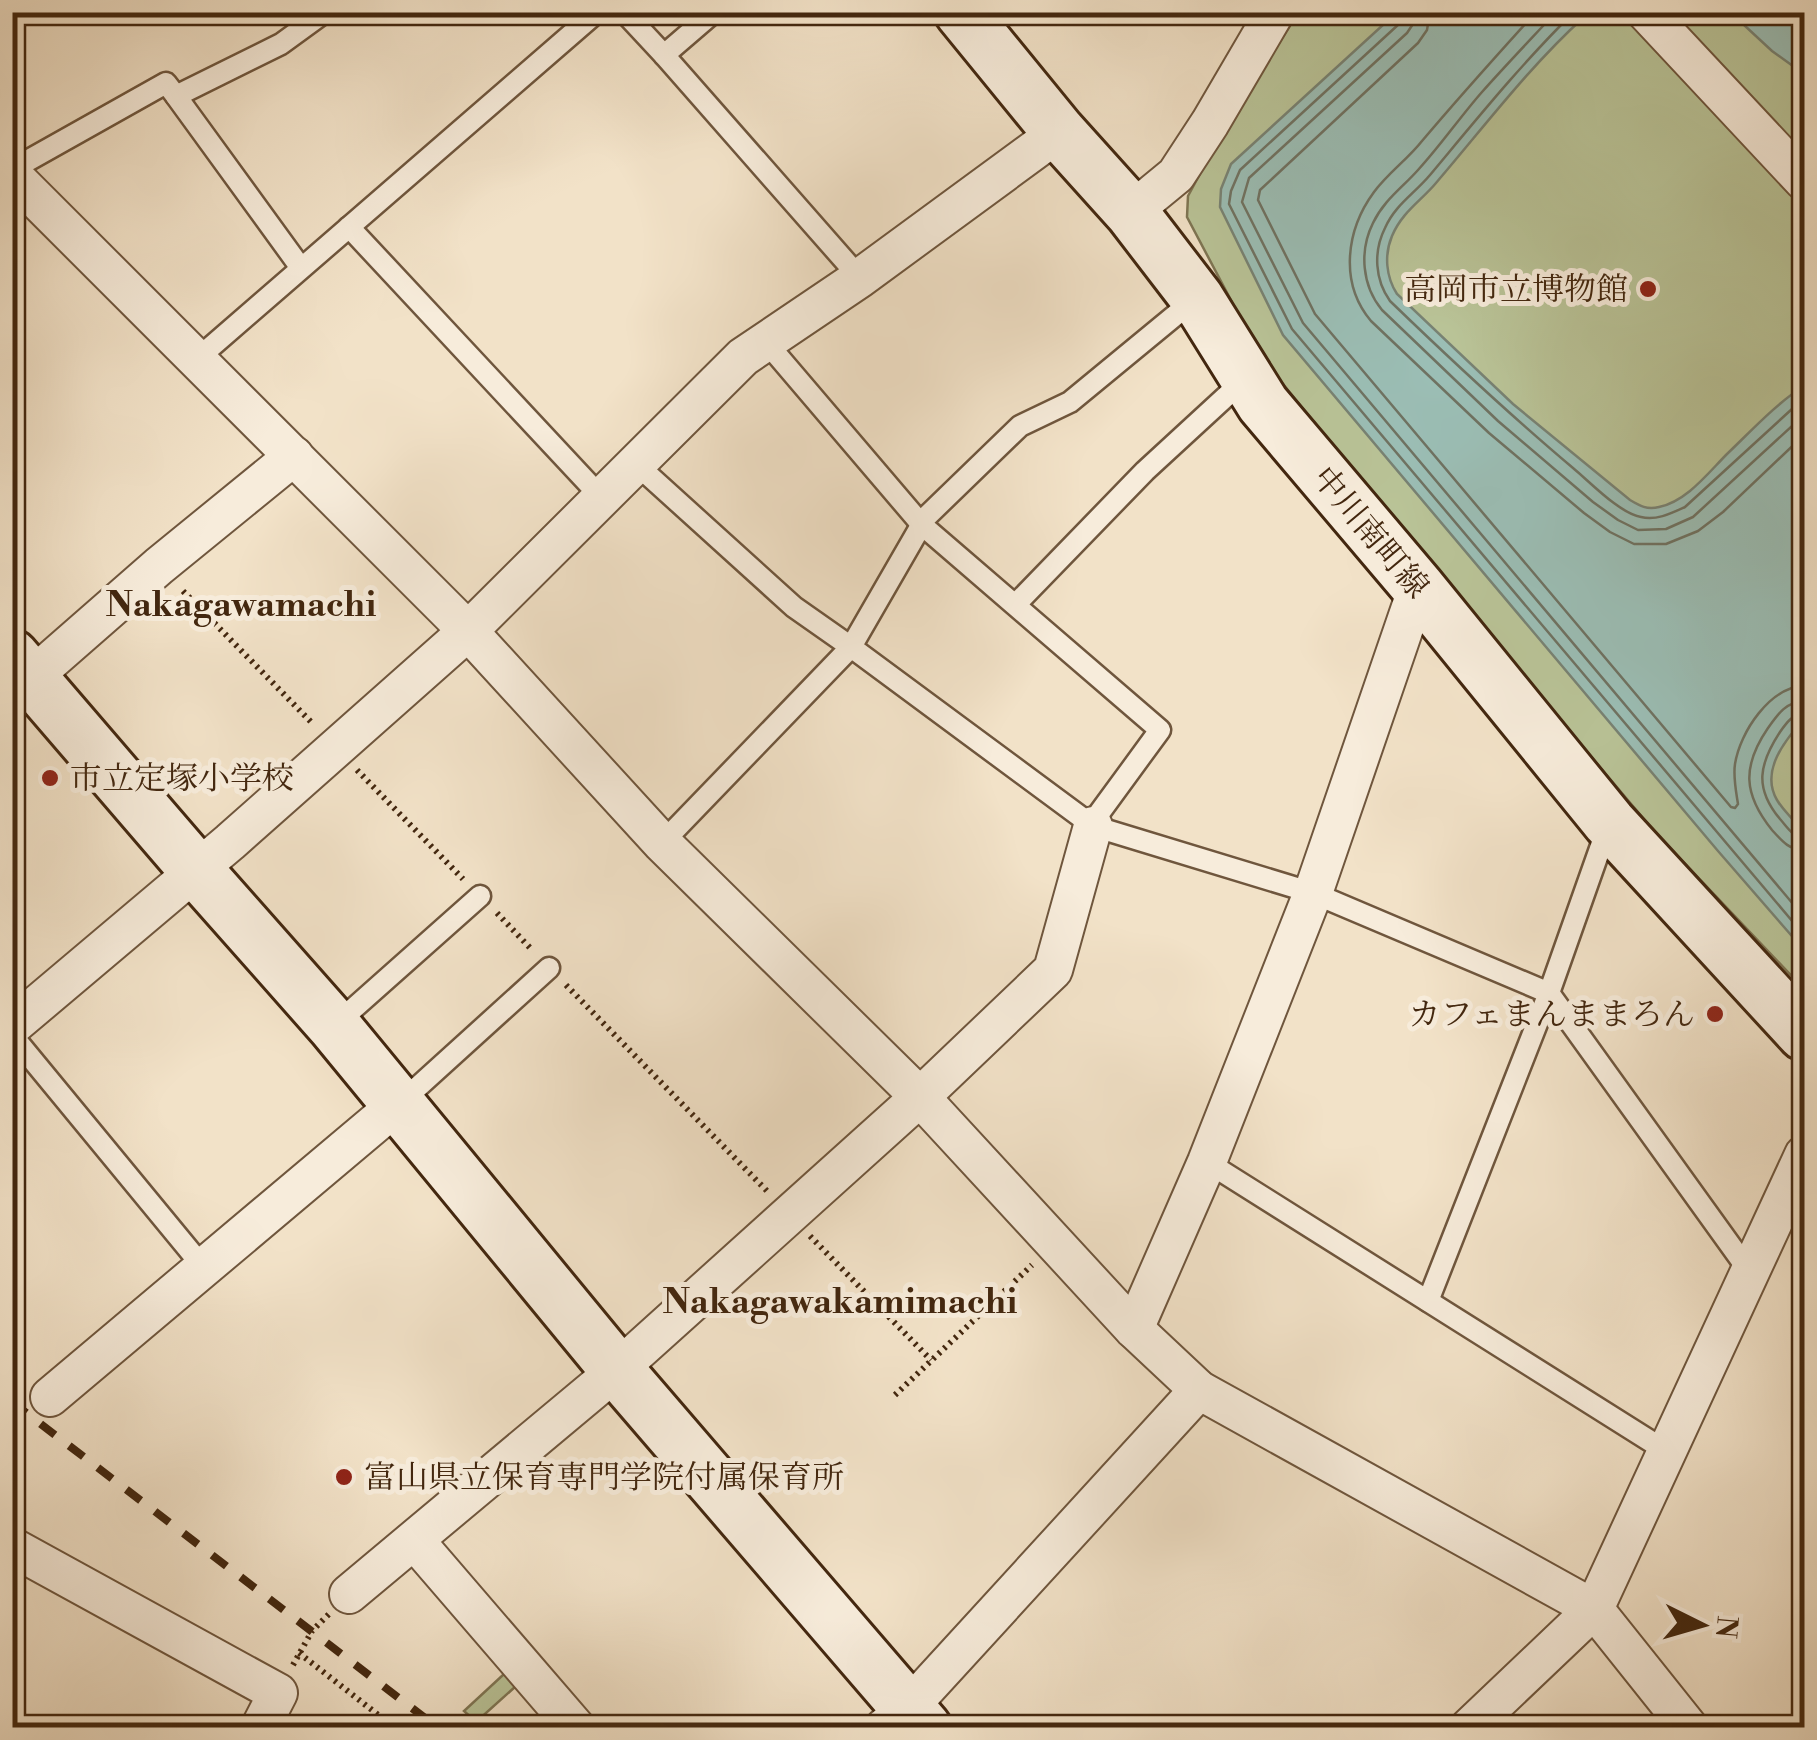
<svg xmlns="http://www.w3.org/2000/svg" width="1817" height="1740" font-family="'Libre Bodoni','Noto Serif JP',serif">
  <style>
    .green { fill: #b9c397; stroke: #7e7553; stroke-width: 2.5 }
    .water { fill: #9bbeb5; stroke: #788273; stroke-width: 2.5 }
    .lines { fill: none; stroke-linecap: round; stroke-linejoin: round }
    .shore { stroke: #6f7262; stroke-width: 2.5 }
    .lane-casing { stroke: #6f563d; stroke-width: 25 }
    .street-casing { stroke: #6f563d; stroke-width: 42 }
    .secondary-casing { stroke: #43270f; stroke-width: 58 }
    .path { stroke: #43270f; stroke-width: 6; stroke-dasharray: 2.5 5; stroke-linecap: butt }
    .lane { stroke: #f7ecdb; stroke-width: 20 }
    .street { stroke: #f7ecdb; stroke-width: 38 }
    .secondary { stroke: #f7ecdb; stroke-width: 52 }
    .rail { stroke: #43270f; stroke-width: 8; stroke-dasharray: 18 18; stroke-linecap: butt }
    .poi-dot { fill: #8f2418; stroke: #f7ecdb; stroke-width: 4 }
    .labels { text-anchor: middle; stroke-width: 10; stroke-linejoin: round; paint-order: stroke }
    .poi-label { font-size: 32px; fill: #43270f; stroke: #f7ecdb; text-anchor: end }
    .street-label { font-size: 32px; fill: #43270f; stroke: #f7ecdb }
    .neighbourhood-label { font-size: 35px; font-weight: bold; fill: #43270f; stroke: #f7ecdb }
  </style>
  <rect width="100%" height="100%" fill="#f2e2c8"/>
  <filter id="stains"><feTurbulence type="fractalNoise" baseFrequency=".002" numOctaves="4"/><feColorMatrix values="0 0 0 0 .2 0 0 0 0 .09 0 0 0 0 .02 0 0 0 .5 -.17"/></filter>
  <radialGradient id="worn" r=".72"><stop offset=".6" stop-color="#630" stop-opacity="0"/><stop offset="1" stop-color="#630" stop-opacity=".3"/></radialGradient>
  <g class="green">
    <path d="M 1298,13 L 1804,13 L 1804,989 L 1654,831 L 1449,589 L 1261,357 L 1187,217 L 1188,196 L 1221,135 Z"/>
    <path d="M 516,1663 L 526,1677 L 476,1722 L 464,1711 Z"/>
  </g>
  <g class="water">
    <path d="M 1396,13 L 1584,13 L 1584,17 C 1529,67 1484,127 1436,183 C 1421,201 1402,212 1392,236 C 1384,255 1386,277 1397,294 L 1513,404 L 1630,500 C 1640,506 1647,510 1659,507 C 1687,501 1708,473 1727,454 C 1750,432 1778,402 1804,386 L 1804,719 C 1785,740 1760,771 1777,800 C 1784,812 1796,822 1804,832 L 1804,950 L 1718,851 L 1283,335 L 1220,207 L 1221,189 L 1231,164 Z"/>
    <path d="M 1731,13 L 1804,13 L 1804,74 L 1772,51 Z"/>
  </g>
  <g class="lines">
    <g class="shore">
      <path d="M 1402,12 L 1399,24 L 1240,170 L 1231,191 L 1229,204 L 1292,329 L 1804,935"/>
      <path d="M 1415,12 L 1413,24 L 1407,33 L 1249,178 L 1242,202 L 1303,323 L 1804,917"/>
      <path d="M 1430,12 L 1427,30 L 1418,43 L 1260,190 L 1258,200 L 1315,314 L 1731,807 L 1735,808 L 1738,804 C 1736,791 1733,777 1735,764 C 1740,732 1770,687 1804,686"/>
      <path d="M 1536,12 C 1497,55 1459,97 1422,141 C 1408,159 1388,173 1374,192 C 1346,230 1339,283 1371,321 L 1489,433 L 1584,513 L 1610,532 L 1634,544 L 1666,544 L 1698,531 L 1723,512 L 1804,435"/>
      <path d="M 1556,12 C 1531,39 1506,65 1482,92 C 1460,117 1441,145 1418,170 C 1402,188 1384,200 1373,223 C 1359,251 1362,286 1382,310 L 1498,421 L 1593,502 L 1618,520 L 1638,530 L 1666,529 L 1693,517 L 1804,415"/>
      <path d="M 1574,12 C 1522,63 1476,120 1430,175 C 1414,194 1395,205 1385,228 C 1373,252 1375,280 1390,301 C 1450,359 1510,415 1573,468 C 1590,482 1619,513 1641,517 C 1656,521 1672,513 1685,507 L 1804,398"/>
      <path d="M 1804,701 C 1786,702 1778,714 1768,728 C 1742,766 1743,794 1772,830 C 1782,841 1789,850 1804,850"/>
      <path d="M 1804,713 C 1792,715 1787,722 1780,732 C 1759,764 1754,788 1780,819 C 1788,828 1792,836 1804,838"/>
    </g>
    <defs>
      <g id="lane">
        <path d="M 624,12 L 664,55 L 860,278"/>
        <path d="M 664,55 L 714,12"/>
        <path d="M 12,179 L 20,165 L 166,83 L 176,96"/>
        <path d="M 349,227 L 601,497"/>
        <path d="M 301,268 L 176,96 L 281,44 L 325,12"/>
        <path d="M 766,342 L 922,525 L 1160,730 L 1100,812 L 1093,826"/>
        <path d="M 197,359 L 597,12"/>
        <path d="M 635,463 L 794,607 L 851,647 L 1093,826 L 1313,893 L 1549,993 L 1749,1271"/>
        <path d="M 1016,604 L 1145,471 L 1245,379"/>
        <path d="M 662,843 L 851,647 L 926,517 L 1020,426 L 1070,402 L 1195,299"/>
        <path d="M 336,1024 L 480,896"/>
        <path d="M 12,1035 L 204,1268"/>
        <path d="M 399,1104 L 549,968"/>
        <path d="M 1207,1162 L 1666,1451"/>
        <path d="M 1428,1301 L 1549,993 L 1608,826"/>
      </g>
      <g id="street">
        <path d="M 1646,12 L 1804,181"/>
        <path d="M 12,175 L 468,631 L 662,843 L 920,1097 L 1134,1329 L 1199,1390 L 1594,1609 L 1689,1728"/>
        <path d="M 1131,212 L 1176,175 L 1210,123 L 1275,12"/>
        <path d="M 31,678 L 159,566 L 294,456"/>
        <path d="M 12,1026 L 230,842 L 468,631 L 743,357 L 860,278 L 1059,132"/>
        <path d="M 1134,1329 L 1207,1162 L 1313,893 L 1418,587"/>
        <path d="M 50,1397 L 398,1104"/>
        <path d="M 415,1541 L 576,1728"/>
        <path d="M 12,1547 L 278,1693 L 260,1728"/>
        <path d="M 349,1594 L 617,1370 L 920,1097 L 1053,970 L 1093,826"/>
        <path d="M 884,1728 L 908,1708 L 1199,1390"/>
        <path d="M 1469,1728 L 1594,1609 L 1804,1155"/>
      </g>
      <g id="secondary">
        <path d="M 961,12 L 1059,132 L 1131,212 L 1197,298 L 1263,404 L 1418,587 L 1609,822 L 1804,1034"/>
        <path d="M 12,656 L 196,870 L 334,1026 L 617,1370 L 925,1728"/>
      </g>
    </defs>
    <use href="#lane" class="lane-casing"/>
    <use href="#street" class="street-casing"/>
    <use href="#secondary" class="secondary-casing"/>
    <g class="path">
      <path d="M 183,591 L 314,725"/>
      <path d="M 357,770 L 463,879"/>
      <path d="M 497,913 L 533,951"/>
      <path d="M 566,985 L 767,1191"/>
      <path d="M 810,1236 L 931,1360"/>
      <path d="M 895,1395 L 1032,1265"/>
      <path d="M 299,1653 L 395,1728"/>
      <path d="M 293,1665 L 312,1631 L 329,1614"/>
    </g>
    <use href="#lane" class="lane"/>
    <use href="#street" class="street"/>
    <use href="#secondary" class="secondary"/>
    <path class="rail" d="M 12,1402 L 438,1728"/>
  </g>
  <g class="poi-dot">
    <circle cx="1648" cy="289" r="10"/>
    <circle cx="50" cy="778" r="10"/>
    <circle cx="1715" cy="1014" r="10"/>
    <circle cx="344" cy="1477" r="10"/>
  </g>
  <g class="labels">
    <g class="poi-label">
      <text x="1628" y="300">高岡市立博物館</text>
      <text x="70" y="789" text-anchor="start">市立定塚小学校</text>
      <text x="1695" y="1025">カフェまんままろん</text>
      <text x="364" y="1488" text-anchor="start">富山県立保育専門学院付属保育所</text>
    </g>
    <g class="street-label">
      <text transform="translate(1371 532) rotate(50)" y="11">中川南町線</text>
    </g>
    <g class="neighbourhood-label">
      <text x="241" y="616">Nakagawamachi</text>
      <text x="840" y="1313">Nakagawakamimachi</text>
    </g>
  </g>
  <rect width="1817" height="1740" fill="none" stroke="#f2e2c8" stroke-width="50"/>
  <rect x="15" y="15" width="1787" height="1710" fill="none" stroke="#43270f" stroke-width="5"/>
  <rect x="25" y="25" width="1767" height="1690" fill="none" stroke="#43270f" stroke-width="2.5"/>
  <g transform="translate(1702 1625) rotate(95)" stroke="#f7ecdb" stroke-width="8" paint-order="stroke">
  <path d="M0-8L18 38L0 25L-18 38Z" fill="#43270f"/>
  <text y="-15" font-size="28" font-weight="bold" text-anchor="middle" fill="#43270f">N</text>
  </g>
  <rect width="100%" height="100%" filter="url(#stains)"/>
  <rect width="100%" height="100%" fill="url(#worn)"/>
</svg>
